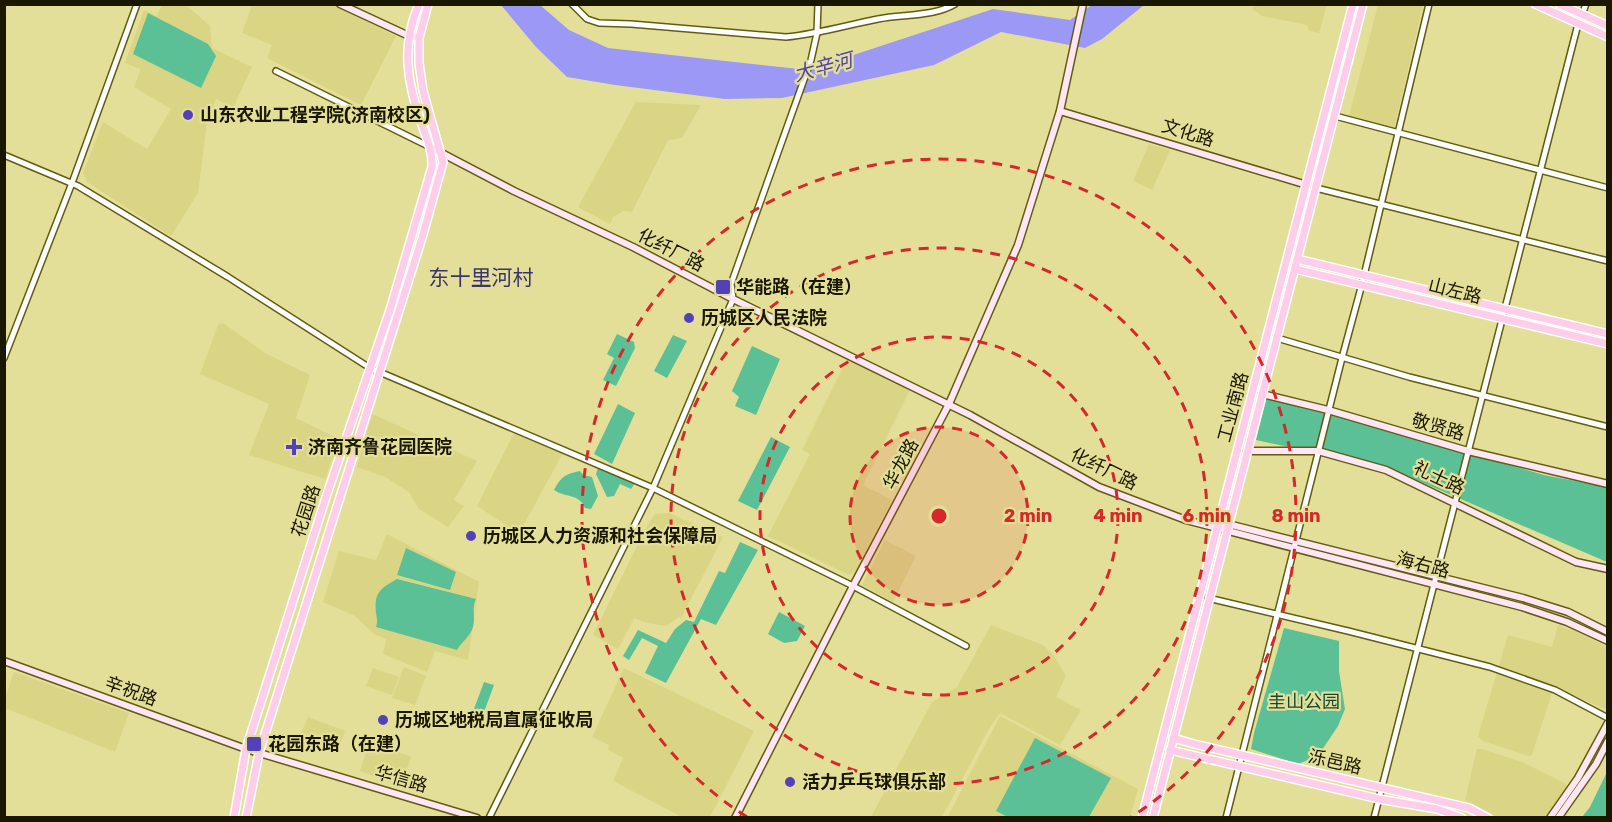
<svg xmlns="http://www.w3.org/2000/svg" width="1612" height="822" font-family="Rubik,'Noto Sans SC',sans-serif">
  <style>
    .built { fill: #dad485 }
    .green { fill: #5bc096 }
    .water { fill: #9c98f5 }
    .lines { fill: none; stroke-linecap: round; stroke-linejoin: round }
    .tertiary-casing { stroke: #625c12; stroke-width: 8 }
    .secondary-casing { stroke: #625c12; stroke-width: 9 }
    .primary-casing { stroke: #fff; stroke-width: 10 }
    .tertiary { stroke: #fff; stroke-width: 5 }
    .secondary { stroke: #fee6f4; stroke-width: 6 }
    .primary { stroke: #fecde9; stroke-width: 7 }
    .ring { fill: none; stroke: #d62828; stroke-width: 3; stroke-dasharray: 10 8 }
    .poi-dot { fill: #5441b9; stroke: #e4df98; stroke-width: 2 }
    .labels { text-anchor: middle; stroke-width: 4.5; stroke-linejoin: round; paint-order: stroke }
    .poi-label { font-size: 18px; font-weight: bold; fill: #1a1700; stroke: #e4df98; text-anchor: start }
    .street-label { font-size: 18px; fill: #1a1700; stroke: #e4df98 }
    .park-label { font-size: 18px; fill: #134834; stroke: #e4df98 }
    .water-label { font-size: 20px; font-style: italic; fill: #5041ab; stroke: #e4df98 }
    .quarter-label { font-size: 21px; fill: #393470; stroke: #e4df98 }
    .centre { fill: #d62828; stroke: #e4df98; stroke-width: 3 }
    .ring-label { font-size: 18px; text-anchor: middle; font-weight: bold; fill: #d62828; stroke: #e4df98; stroke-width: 4.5; stroke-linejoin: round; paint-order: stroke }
  </style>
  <rect width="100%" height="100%" fill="#e4df98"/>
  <g class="built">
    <path d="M 330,4 L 396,36 L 361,105 L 267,58 L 272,45 L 242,33 L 252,5 Z"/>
    <path d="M 162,5 L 186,5 L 210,26 L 212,48 L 252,67 L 233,108 L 216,99 L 207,122 L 198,193 L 171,236 L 87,182 L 83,173 L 103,122 L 147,149 L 171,109 L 134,87 L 141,69 L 125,63 L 144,10 L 157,16 Z"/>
    <path d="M 1251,5 L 1327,5 L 1319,33 L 1308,30 L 1308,26 L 1303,24 L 1262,16 L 1252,9 L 1253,6 Z"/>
    <path d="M 1378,5 L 1423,5 L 1394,129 L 1349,116 Z"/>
    <path d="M 636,102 L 701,105 L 682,138 L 668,140 L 632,212 L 623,211 L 613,217 L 610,224 L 578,207 Z"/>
    <path d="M 1149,144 L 1170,150 L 1152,190 L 1133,181 Z"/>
    <path d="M 223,323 L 265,353 L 310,375 L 296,418 L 339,439 L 325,479 L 249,455 L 269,404 L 200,374 L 218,325 Z"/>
    <path d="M 847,359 L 910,390 L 863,485 L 892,500 L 856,571 L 849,575 L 768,536 L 810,454 L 802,450 Z"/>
    <path d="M 372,414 L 477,461 L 454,500 L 464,506 L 448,527 L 419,509 L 409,492 L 385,477 L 357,467 Z"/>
    <path d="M 514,433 L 563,453 L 511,548 L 506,525 L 477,506 Z"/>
    <path d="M 669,513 L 723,537 L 681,618 L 679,617 L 666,626 L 647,623 L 634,618 L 618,649 L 593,635 L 647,526 L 655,514 Z"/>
    <path d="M 387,534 L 479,582 L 468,660 L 435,651 L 427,672 L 383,654 L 386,639 L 374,634 L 355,616 L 323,602 L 339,551 L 376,560 Z"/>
    <path d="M 885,540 L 916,556 L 893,602 L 862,585 Z"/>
    <path d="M 991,625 L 1043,645 L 1054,656 L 1066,676 L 1056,697 L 1081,710 L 1060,745 L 1000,713 L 990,727 L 942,817 L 871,817 L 932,702 L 957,687 Z"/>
    <path d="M 1558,625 L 1575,631 L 1607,647 L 1607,710 L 1554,687 L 1532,755 L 1528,756 L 1483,741 L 1478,736 L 1508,635 L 1552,647 Z"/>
    <path d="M 404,667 L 426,676 L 415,705 L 392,698 Z"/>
    <path d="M 373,668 L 399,677 L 392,695 L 366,686 Z"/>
    <path d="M 624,668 L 754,731 L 710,817 L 682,817 L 613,781 L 623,758 L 608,750 L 609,745 L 592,737 Z"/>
    <path d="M 14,672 L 129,713 L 115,752 L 5,708 L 5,698 Z"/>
    <path d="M 1000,716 L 1138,789 L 1130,817 L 947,818 Z"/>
    <path d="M 308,717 L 345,731 L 337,755 L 298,740 Z"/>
    <path d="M 370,741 L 411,757 L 401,786 L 360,771 Z"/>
    <path d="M 1477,749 L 1482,749 L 1522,762 L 1566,784 L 1567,788 L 1545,817 L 1497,817 L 1465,800 Z"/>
  </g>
  <g class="green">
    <path d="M 148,13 L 208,44 L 216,56 L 201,88 L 133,54 Z"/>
    <path d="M 617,334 L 634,342 L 635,348 L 616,386 L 603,380 L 614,358 L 607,354 Z"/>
    <path d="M 673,335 L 687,341 L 667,378 L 654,371 Z"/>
    <path d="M 752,346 L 780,359 L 756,415 L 735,406 L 739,397 L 732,391 Z"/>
    <path d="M 1267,396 L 1544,475 L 1607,487 L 1607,562 L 1391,469 L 1256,440 Z"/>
    <path d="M 618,404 L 635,413 L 612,464 L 594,454 Z"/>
    <path d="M 771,437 L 790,447 L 757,510 L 738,501 Z"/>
    <path d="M 598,468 L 635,483 L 631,489 L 620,484 L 614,496 L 607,497 L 596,474 Z"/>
    <path d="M 580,471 L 583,475 L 592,477 L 598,496 L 591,509 L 585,508 C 579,493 565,498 554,490 C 561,477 565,474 580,471 Z"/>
    <path d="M 740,542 L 758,550 L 716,625 L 701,619 L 666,683 L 645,673 L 658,646 L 642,638 L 629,660 L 623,656 L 638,630 L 666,643 L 675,629 L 686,620 L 694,622 L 719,571 L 725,573 Z"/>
    <path d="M 406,548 L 456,572 L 450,590 L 397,575 Z"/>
    <path d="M 397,579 L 476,599 C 471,608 476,617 473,627 C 470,637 462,641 457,650 L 376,627 C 378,621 377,619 376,613 C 374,592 380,589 397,579 Z"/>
    <path d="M 779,612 L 805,626 L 797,641 L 784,643 L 768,634 Z"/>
    <path d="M 1284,628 L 1339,641 L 1339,671 L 1345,709 L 1338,726 L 1318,756 L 1298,764 L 1251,749 L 1254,733 Z"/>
    <path d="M 484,682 L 494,685 L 481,720 L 471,717 Z"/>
    <path d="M 1035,738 L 1111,778 L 1089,817 L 1008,817 L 996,811 Z"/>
    <path d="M 1607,772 L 1607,817 L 1582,817 L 1590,807 Z"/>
  </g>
  <path class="water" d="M 501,5 L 540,5 L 569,30 L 608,48 L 808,70 L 993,9 L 1070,20 L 1092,5 L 1144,5 L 1102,39 L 1085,48 L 1001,32 L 934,65 L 782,98 L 725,99 L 615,85 L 567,77 L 536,47 Z"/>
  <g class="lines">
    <defs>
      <g id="tertiary">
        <path d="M 572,4 L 587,19 L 599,23 L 631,24 L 786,37 C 817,34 847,25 878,19 C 903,14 933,17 955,4"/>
        <path d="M 1582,15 L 1586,4"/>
        <path d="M 276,71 L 430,147"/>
        <path d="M 1335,116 L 1608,188"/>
        <path d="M 4,155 L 78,186 L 228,277 L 370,368 L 653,488 L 853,586 L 966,646"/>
        <path d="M 1316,188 L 1608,261"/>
        <path d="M 1277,338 L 1409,377 L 1608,427"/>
        <path d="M 4,358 L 72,183 L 137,4"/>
        <path d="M 1208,598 L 1348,631 L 1490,667 L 1555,690 L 1608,718"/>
        <path d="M 489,818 L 653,488 L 733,299 L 731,284 L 811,60 L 817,33 L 818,4"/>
        <path d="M 1226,818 L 1342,358 L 1362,284 L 1429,4"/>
        <path d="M 1374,818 L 1578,24"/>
      </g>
      <g id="secondary">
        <path d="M 340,4 L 409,36 L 419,38"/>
        <path d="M 1060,111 L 1307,185"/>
        <path d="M 430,147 L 514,191 L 633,247 L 733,299 L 970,415 L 1099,487 L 1186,520 L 1522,607 L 1567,622 L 1608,641"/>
        <path d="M 1262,394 L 1328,410 L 1468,451 L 1608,484"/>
        <path d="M 1247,451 L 1318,451 L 1386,470 L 1576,562 L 1608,569"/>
        <path d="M 1217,527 L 1228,524 L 1523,598 L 1568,612 L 1608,632"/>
        <path d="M 4,661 L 246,749 L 477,818"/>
        <path d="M 735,818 L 853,586 L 949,404 L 1018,245 L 1060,111 L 1083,4"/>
        <path d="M 1550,818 L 1578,778 L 1608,723"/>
        <path d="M 1558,818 L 1596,764 L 1608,741"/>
      </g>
      <g id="primary">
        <path d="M 1535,4 L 1608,37"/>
        <path d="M 1559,4 L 1608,26"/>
        <path d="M 1297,259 L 1608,334"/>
        <path d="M 1295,269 L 1608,344"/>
        <path d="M 1173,738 L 1194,744 L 1469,808 L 1488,818"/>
        <path d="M 1170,750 L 1379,799 L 1437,809 L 1462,818"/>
        <path d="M 234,818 L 246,749 L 326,497 L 390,310 L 432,167 C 433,151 426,137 421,122 C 407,82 401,46 419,4"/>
        <path d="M 246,818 L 259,753 L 422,238 L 443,162 L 423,91 L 419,63 L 419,38 L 428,4"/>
        <path d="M 1142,818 L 1353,4"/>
        <path d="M 1153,818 L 1363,4"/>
      </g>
    </defs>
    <use href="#tertiary" class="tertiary-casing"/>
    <use href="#secondary" class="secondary-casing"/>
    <use href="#primary" class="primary-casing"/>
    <use href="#tertiary" class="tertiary"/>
    <use href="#secondary" class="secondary"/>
    <use href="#primary" class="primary"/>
  </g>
  <circle cx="939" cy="516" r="89" fill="#d62828" fill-opacity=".12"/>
  <g class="ring">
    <circle cx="939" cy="516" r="89"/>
    <circle cx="939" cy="516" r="179"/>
    <circle cx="939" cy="516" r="268"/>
    <path d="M747 817A357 357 0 1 1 1131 817"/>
  </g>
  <g class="poi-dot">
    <circle cx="188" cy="115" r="6"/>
    <rect x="715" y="279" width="16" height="16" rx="3"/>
    <circle cx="689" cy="318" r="6"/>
    <path d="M291 438h6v6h6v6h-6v6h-6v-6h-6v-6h6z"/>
    <circle cx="471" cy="536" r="6"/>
    <circle cx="383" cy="720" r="6"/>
    <rect x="246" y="736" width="16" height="16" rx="3"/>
    <circle cx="790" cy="782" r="6"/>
  </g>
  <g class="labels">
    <g class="poi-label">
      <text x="200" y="121">山东农业工程学院(济南校区)</text>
      <text x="736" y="293">华能路（在建）</text>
      <text x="701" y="324">历城区人民法院</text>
      <text x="308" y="453">济南齐鲁花园医院</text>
      <text x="483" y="542">历城区人力资源和社会保障局</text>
      <text x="395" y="726">历城区地税局直属征收局</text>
      <text x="268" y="750">花园东路（在建）</text>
      <text x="802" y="788">活力乒乓球俱乐部</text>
    </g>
    <g class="street-label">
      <text transform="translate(1188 133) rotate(17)" y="6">文化路</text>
      <text transform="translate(671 250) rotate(27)" y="6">化纤厂路</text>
      <text transform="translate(1455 291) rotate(14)" y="6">山左路</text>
      <text transform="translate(1233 407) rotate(-75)" y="6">工业南路</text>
      <text transform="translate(1438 427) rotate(16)" y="6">敬贤路</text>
      <text transform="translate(901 464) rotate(-62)" y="6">华龙路</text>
      <text transform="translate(1104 469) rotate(26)" y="6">化纤厂路</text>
      <text transform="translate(1439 478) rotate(25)" y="6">礼士路</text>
      <text transform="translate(306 511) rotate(-72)" y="6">花园路</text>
      <text transform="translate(1423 565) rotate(15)" y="6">海右路</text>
      <text transform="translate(131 691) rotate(20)" y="6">辛祝路</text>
      <text transform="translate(1335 762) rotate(13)" y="6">泺邑路</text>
      <text transform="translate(401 779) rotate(16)" y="6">华信路</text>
    </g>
    <g class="park-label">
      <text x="1304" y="708">圭山公园</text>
    </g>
    <g class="water-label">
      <text transform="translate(823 67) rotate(-15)" y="7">大辛河</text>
    </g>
    <g class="quarter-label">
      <text x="481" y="285">东十里河村</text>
    </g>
  </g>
  <circle cx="939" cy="516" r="9" class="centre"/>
  <g class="ring-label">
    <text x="1028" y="522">2 min</text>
    <text x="1118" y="522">4 min</text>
    <text x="1207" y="522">6 min</text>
    <text x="1296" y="522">8 min</text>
  </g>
  <rect width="1612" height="822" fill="none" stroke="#1a1700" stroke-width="12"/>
</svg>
